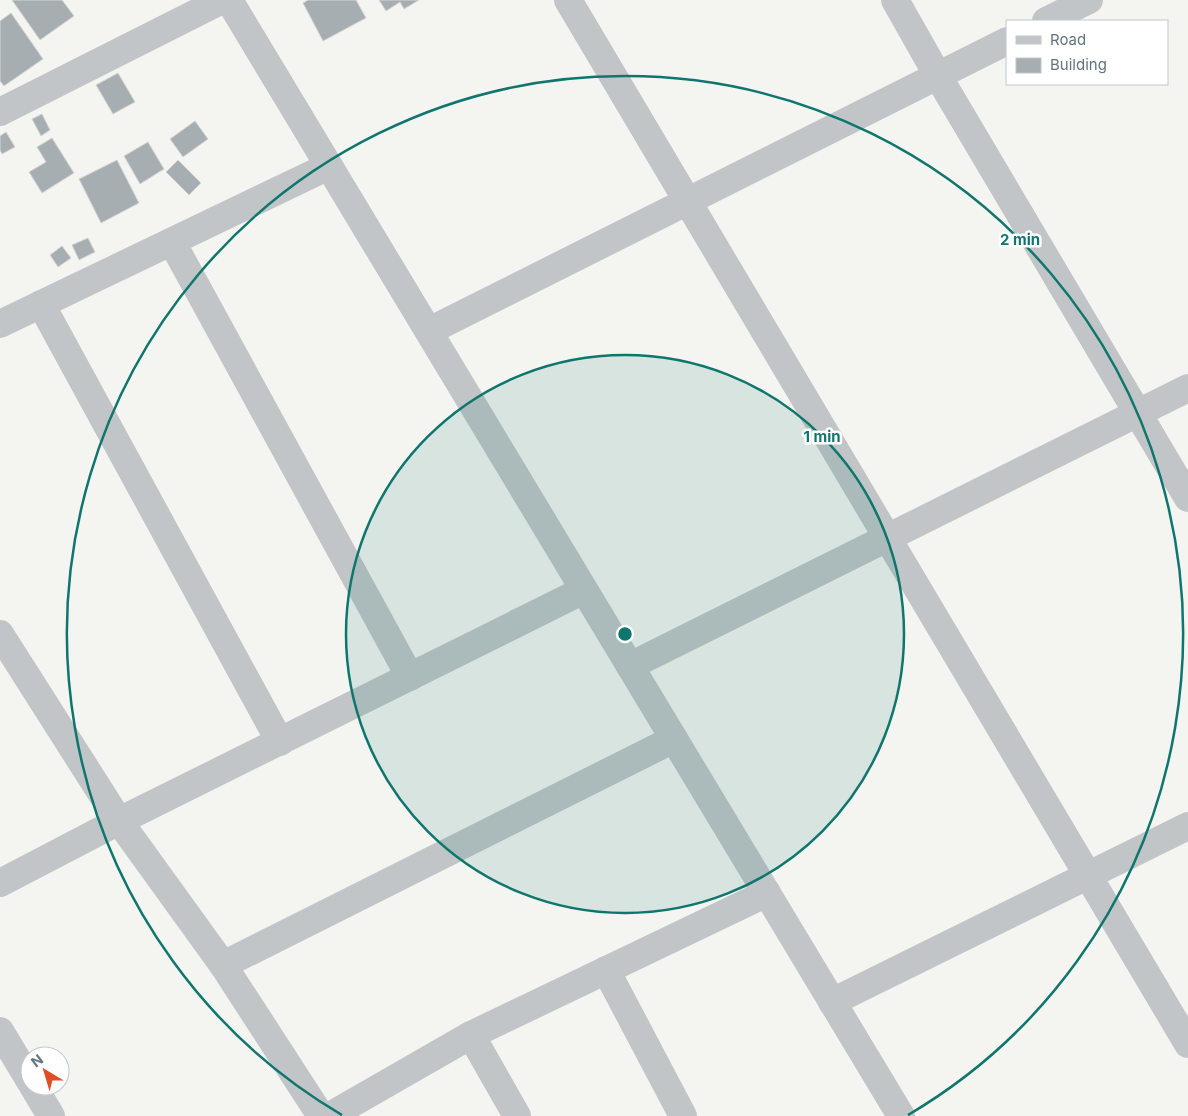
<svg xmlns="http://www.w3.org/2000/svg" width="1188" height="1116" font-family="Inter,sans-serif">
  <style>
    .building { fill: #a6aeb2; stroke: #d5d5d3 }
    .lines { fill: none; stroke-linecap: round; stroke-linejoin: round }
    .minor { stroke: #c1c5c8; stroke-width: 28 }
    .ring { fill: none; stroke: #0f766e; stroke-width: 2.5 }
    .centre { fill: #0f766e; stroke: #fff; stroke-width: 2.5 }
    .ring-label { font-size: 15px; text-anchor: middle; font-weight: bold; fill: #0f766e; stroke: #fff; stroke-width: 5; stroke-linejoin: round; paint-order: stroke }
  </style>
  <rect width="100%" height="100%" fill="#f4f4f0"/>
  <g class="building">
    <path d="M 12,0 L 62,0 L 74,16 L 40,40 Z"/>
    <path d="M 308,0 L 356,0 L 366,18 L 323,41 L 303,3 Z"/>
    <path d="M 379,0 L 419,0 L 404,9 L 400,2 L 386,11 Z"/>
    <path d="M 11,13 L 43,59 L 4,86 L 0,81 L 0,21 Z"/>
    <path d="M 118,73 L 135,102 L 113,114 L 96,85 Z"/>
    <path d="M 42,114 L 50,130 L 41,136 L 32,119 Z"/>
    <path d="M 195,121 L 208,139 L 183,157 L 170,139 Z"/>
    <path d="M 6,132 L 15,147 L 2,154 L 0,150 L 0,136 Z"/>
    <path d="M 52,138 L 74,173 L 42,193 L 29,172 L 46,162 L 37,147 Z"/>
    <path d="M 148,142 L 164,169 L 140,184 L 124,156 Z"/>
    <path d="M 117,160 L 139,203 L 101,223 L 79,179 Z"/>
    <path d="M 178,160 L 201,183 L 189,195 L 166,172 Z"/>
    <path d="M 88,238 L 95,252 L 79,260 L 72,245 Z"/>
    <path d="M 62,246 L 71,258 L 58,267 L 50,255 Z"/>
  </g>
  <g class="lines">
    <g class="minor">
      <path d="M 229,0 L 901,1116"/>
      <path d="M 568,0 L 1188,1044"/>
      <path d="M 895,0 L 938,76 L 1188,498"/>
      <path d="M 1046,21 L 1089,0"/>
      <path d="M 0,112 L 222,0"/>
      <path d="M 172,242 L 410,677"/>
      <path d="M 41,304 L 280,742"/>
      <path d="M 0,324 L 329,166"/>
      <path d="M 429,331 L 1007,41"/>
      <path d="M 0,634 L 119,821 L 223,965 L 321,1116"/>
      <path d="M 630,666 L 1188,388"/>
      <path d="M 0,883 L 119,821 L 584,590"/>
      <path d="M 223,965 L 674,739"/>
      <path d="M 606,970 L 683,1116"/>
      <path d="M 832,1002 L 1188,826"/>
      <path d="M 0,1031 L 30,1081"/>
      <path d="M 471,1035 L 517,1116"/>
      <path d="M 33,1086 L 51,1116"/>
      <path d="M 330,1116 L 471,1035 L 767,893"/>
    </g>
  </g>
  <circle cx="625" cy="634" r="279" fill="#0f766e" fill-opacity=".12"/>
  <g class="ring">
    <circle cx="625" cy="634" r="279"/>
    <path d="M342 1115A558 558 0 1 1 908 1115"/>
  </g>
  <circle cx="625" cy="634" r="8" class="centre"/>
  <g class="ring-label">
    <text x="1020" y="245">2 min</text>
    <text x="822" y="442">1 min</text>
  </g>
  <rect x="1006" y="20" width="162" height="65" fill="#ffffff" stroke="#c1c7cc"/>
  <rect x="1016" y="36" width="25" height="8" fill="#c1c5c8" stroke="#c1c7cc"/>
  <text x="1050" y="45" font-size="15" fill="#637480">Road</text>
  <rect x="1016" y="58" width="25" height="15" fill="#a6aeb2" stroke="#c1c7cc"/>
  <text x="1050" y="70" font-size="15" fill="#637480">Building</text>
  <g transform="translate(45 1071) rotate(322)"><circle r="24" fill="#ffffff" stroke="#c1c7cc"/>
  <path d="M0-4L9 19L0 12L-9 19Z" fill="#df4e25"/>
  <text y="-8" font-size="14" font-weight="bold" text-anchor="middle" fill="#637480">N</text>
  </g>
</svg>
